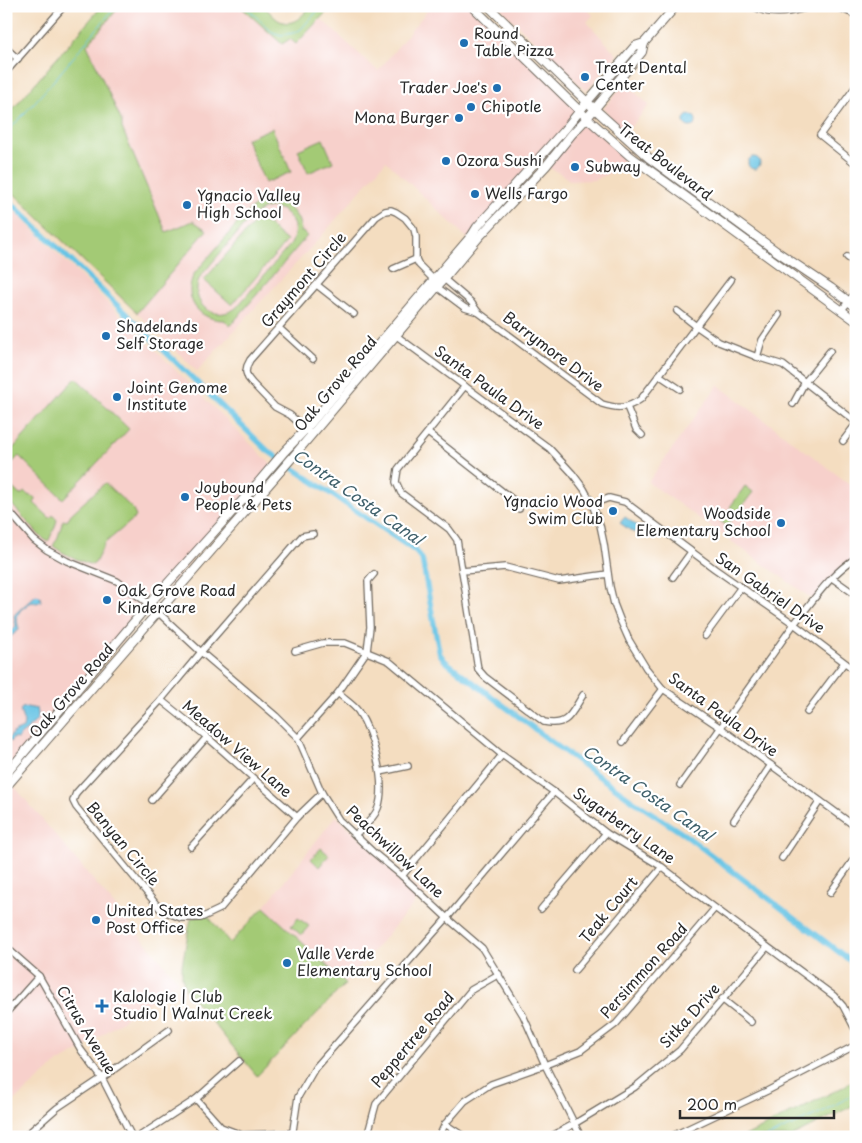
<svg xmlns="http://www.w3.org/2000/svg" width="862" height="1143" font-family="'Playpen Sans',sans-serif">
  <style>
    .built { fill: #f7d0cb }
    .green { fill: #a3ca74; stroke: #677a50; fill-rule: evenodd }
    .water { fill: #67c4e5; stroke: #497888 }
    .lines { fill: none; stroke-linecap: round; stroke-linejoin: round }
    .stream { stroke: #67c4e5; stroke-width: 1 }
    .canal { stroke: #67c4e5; stroke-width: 5.5 }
    .street-casing { stroke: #71695f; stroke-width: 8 }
    .secondary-casing { stroke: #71695f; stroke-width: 10 }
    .street { stroke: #fff; stroke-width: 5.5 }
    .secondary { stroke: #fff; stroke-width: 8 }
    .poi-dot { fill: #1f6fb2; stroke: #fff; stroke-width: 2 }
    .labels { text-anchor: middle; stroke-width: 4.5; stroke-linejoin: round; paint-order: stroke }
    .poi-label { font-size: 15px; fill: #2b2b2b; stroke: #fff; text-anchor: start }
    .street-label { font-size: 15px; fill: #2b2b2b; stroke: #fff }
    .water-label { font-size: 16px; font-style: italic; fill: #40616c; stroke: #fff }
  </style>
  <rect width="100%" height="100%" fill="#fff"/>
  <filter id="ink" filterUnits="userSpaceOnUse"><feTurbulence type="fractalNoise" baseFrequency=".02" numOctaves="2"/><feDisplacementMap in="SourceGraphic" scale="10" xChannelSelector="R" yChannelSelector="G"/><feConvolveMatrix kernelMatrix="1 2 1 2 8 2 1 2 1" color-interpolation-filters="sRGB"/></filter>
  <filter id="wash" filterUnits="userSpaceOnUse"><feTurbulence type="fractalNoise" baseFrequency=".0096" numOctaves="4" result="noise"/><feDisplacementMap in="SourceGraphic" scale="20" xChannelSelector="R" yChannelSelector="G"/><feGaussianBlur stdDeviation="1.12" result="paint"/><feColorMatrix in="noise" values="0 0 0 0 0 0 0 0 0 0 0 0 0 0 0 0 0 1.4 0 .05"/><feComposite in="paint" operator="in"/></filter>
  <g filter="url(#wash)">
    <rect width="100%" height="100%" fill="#f4ddc0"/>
    <g class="built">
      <path d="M 120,6 L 240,6 L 282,44 L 290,39 L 296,44 L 321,19 L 378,71 L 431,6 L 472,6 L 580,110 L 468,239 L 386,161 L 325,232 L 197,371 L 6,186 L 6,138 Z"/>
      <path d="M 498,6 L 584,6 L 593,15 L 587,22 L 617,55 L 588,89 L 585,90 Z"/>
      <path d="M 625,83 L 649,105 L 624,135 L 619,130 L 604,108 Z"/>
      <path d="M 587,118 L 628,154 L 610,173 L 594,180 L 571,181 L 561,174 L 546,166 Z"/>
      <path d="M 6,203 L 273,466 L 6,774 Z"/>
      <path d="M 718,385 L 856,489 L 856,558 L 846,564 L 814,600 L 648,482 Z"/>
      <path d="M 11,781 L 15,787 L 178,981 L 81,1050 L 56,1064 L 6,1108 L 6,787 Z"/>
      <path d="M 336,816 L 422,894 L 346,983 L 257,1076 L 230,943 L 264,907 Z"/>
    </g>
    <g class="green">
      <path d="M 102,6 L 120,6 L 87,45 L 122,122 L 122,128 L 166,232 L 193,221 L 207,230 L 137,313 L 6,186 L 6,117 Z"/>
      <path d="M 240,6 L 264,6 C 269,11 274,18 280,21 C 294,27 303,15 311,6 L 332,6 L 296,44 L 290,39 L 282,44 Z"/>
      <path d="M 272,128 L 291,172 L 265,183 L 246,139 Z"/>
      <path d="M 323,139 L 333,162 L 308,173 L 298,150 Z"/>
      <path d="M 266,201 C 286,200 300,213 301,232 L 303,232 L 307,236 L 230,326 L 225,321 L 225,320 C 198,321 182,298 194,274 L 248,211 L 256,205 ZM 271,207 C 290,209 300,227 291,244 L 236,308 C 213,324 188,302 200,277 L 252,216 L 263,209 Z"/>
      <path d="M 259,217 L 287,241 L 232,305 L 204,280 Z"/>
      <path d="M 76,378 L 129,429 L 63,499 L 19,456 L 6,469 L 6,452 L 9,453 Z"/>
      <path d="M 6,482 L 20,495 L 25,492 L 28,495 L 36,498 L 36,500 L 34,503 L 50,518 L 53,515 L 57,520 L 55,527 L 48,542 L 40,536 L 6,498 Z"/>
      <path d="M 105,483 L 133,509 L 136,517 L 105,543 L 95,563 L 92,565 C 78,560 65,555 53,546 L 58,537 L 63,520 L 67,521 L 71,514 Z"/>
      <path d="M 745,486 L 753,492 L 737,513 L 730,507 Z"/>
      <path d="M 729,509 L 736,514 L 727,526 L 720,521 Z"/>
      <path d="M 321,848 L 329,855 L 319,867 L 311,859 Z"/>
      <path d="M 264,907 L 346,983 L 257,1076 L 186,990 L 182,977 L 182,965 L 191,918 L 207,915 L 230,943 Z"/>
      <path d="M 298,918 L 309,926 L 301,935 L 291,926 Z"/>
      <path d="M 856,1079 L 856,1104 L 791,1137 L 743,1137 L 843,1087 Z"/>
    </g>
    <g class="water">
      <circle cx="690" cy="121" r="6"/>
      <circle cx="754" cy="163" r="6"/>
      <path d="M 625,517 L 639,527 L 634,533 L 620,523 Z"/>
      <path d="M 36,595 L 40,596 L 41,601 C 36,605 35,601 30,603 C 27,604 26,607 23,608 C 15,615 17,620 19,630 L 6,640 L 6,636 L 16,626 L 14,616 L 16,613 Z"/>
      <path d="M 27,707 L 37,709 C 40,718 36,722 30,726 C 27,732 21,732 17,739 L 13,738 L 10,742 L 8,739 L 14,732 L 23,728 L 24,723 L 20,710 L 22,708 Z"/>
    </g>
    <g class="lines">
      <g class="stream">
        <path d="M 245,6 L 272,32 L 281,35 L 293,33 L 300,30 L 322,6"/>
        <path d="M 6,133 C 45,93 80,49 116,6"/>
        <path d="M 767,1137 L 824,1111 L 856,1093"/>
      </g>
      <path class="canal" d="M 6,198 L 268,451 L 415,551 L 422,559 L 439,651 L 440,654 L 445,661 L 561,749 L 632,800 L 685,835 L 856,965"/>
    </g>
  </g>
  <g filter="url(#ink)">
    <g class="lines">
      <defs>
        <g id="street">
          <path d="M 753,6 C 774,18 792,11 814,6"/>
          <path d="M 836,6 L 856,15"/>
          <path d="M 6,48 L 18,59"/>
          <path d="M 6,72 L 64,6"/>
          <path d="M 856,86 L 820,135 L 856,164"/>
          <path d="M 847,257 L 856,264"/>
          <path d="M 393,269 L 416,259"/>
          <path d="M 317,285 L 354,314"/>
          <path d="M 677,311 L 696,326 L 719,342 L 757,357 L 783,365 L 856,422"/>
          <path d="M 841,311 L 856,292"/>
          <path d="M 478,312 L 602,404 C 618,409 627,409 641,399 L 731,280"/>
          <path d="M 279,328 L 313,359"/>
          <path d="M 394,334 L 549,448 L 572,473 L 584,489 L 592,504 L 600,525 L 604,544 L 610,587 L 614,604 L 621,622 L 629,640 L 646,668 L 663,689 L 721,728 L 771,765 L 856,827"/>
          <path d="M 757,357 L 762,340 L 779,315"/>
          <path d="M 659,375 L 680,389"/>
          <path d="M 465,386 L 398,469 L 396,482 L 401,493 L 449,529 L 457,540 L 478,669 L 485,677 L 544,722 C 569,727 571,713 583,695"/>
          <path d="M 793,404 L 805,382 L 830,351"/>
          <path d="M 627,407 L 636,429 L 642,435"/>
          <path d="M 308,431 L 290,415 L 275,407 L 252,383 L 248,378 L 246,372 L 247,366 L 250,360 L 376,217 L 385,211 L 391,210 L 396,212 L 405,218 L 414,229 L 416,237 L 416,259 L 419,265 L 434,280 L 437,287 L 465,308 L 478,312 L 471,302 L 444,279 L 441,279"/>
          <path d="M 428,433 L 517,503 L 519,509"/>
          <path d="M 843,441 L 856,424"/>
          <path d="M 592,504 L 609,498 L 625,502 L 715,569 L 794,624 L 856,671"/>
          <path d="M 6,508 L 34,540 L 47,550 L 67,561 L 117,581 L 149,604 L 201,652 L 276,716 L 298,738 L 322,793 L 339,820 L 373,852 L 402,876 L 447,918 L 482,948 L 523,1015 L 545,1065 L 581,1137"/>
          <path d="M 313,534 L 302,536 L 201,652 L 161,700 L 76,793 L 73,801 L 76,807 L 161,910 L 181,918 L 201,918 L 220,909 L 297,817 L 322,793"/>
          <path d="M 462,571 L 505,567 L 559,581 L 608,574"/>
          <path d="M 673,577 L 691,552"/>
          <path d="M 832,578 L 856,595"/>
          <path d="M 705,636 L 741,587"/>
          <path d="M 295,651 L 323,643 L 345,643 L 389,661 L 502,755 L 554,792 L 606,833 L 662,867 L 715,908 L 834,996 L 843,1006 L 856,1031"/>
          <path d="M 338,693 C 344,699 353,704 358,711 C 373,733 387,783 378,808 C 374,819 363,827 355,835"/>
          <path d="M 161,700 L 207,737 L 297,817"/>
          <path d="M 807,712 L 844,663"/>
          <path d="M 298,738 L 338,693 L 367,651 L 370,627 L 368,581 L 374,574"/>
          <path d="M 623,742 L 663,689"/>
          <path d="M 380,772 L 408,766"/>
          <path d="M 680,785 L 794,624 C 813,601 830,574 856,558"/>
          <path d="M 152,800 L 207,737"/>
          <path d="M 734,820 L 771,765"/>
          <path d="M 191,847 L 253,779"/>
          <path d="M 782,858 L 820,801"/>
          <path d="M 402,876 L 502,755"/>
          <path d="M 830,893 L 856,856"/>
          <path d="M 541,909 L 606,833"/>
          <path d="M 6,947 L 39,976 L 81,1050 L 102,1078 L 132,1137"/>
          <path d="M 575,970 L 662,867"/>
          <path d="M 722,999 L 751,1022"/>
          <path d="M 6,1013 L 39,976"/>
          <path d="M 196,1099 L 221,1127 L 242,1135 L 291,1133"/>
          <path d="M 445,1124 L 465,1137"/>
          <path d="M 24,1137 L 57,1108 L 102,1078 L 169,1030"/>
          <path d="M 138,1137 L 196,1099 L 239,1061"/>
          <path d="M 292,1137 L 298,1097 L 315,1068 L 447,918 L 554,792"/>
          <path d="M 367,1137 L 376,1104 L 471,990 L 499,974"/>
          <path d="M 439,1137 L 445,1124 L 465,1101 L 491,1084 L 545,1065 L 580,1051 L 616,1024 L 715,908"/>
          <path d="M 550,1137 L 574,1124 L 635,1087 L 680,1050 L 767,947"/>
          <path d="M 670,1137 L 767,1091 L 856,1045"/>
        </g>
        <g id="secondary">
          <path d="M 472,6 L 587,118 L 630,156 L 856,321"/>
          <path d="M 488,6 L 587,102 L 649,158 L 776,251 L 831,288 L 856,307"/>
          <path d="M 6,774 L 149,604 L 250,492 L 284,452 L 306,429 L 472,235 L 477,227 L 566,128 L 587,102 L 635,46 L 644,43"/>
          <path d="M 6,787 L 291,459 L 437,287 L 480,236 L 546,166 L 572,134 L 587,118 L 642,52 L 644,43 L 676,6"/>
        </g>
      </defs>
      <use href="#street" class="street-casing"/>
      <use href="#secondary" class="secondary-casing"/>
      <use href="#street" class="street"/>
      <use href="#secondary" class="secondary"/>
    </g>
  </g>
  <g class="poi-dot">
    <circle cx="464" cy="43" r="5"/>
    <circle cx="585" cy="77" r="5"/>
    <circle cx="497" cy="88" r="5"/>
    <circle cx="471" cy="107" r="5"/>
    <circle cx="459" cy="118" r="5"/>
    <circle cx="446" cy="161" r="5"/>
    <circle cx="575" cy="167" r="5"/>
    <circle cx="475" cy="194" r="5"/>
    <circle cx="187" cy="205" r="5"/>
    <circle cx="106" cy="336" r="5"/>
    <circle cx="117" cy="397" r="5"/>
    <circle cx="185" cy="497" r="5"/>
    <circle cx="613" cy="511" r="5"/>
    <circle cx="781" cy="523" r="5"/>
    <circle cx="107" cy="600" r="5"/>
    <circle cx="96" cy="920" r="5"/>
    <circle cx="287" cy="963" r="5"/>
    <path d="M99.5 998.5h5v5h5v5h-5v5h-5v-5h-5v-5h5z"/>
  </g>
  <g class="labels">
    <g class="poi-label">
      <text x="474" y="39">Round<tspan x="474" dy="17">Table Pizza</tspan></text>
      <text x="595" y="73">Treat Dental<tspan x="595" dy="17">Center</tspan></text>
      <text x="487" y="93" text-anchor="end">Trader Joe's</text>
      <text x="481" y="112">Chipotle</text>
      <text x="449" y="123" text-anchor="end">Mona Burger</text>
      <text x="456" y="166">Ozora Sushi</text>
      <text x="585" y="172">Subway</text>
      <text x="485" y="199">Wells Fargo</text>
      <text x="197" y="201">Ygnacio Valley<tspan x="197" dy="17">High School</tspan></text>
      <text x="116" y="332">Shadelands<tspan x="116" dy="17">Self Storage</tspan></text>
      <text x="127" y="393">Joint Genome<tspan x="127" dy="17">Institute</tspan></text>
      <text x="195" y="493">Joybound<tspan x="195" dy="17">People &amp; Pets</tspan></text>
      <text x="603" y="507" text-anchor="end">Ygnacio Wood<tspan x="603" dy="17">Swim Club</tspan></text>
      <text x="771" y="519" text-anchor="end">Woodside<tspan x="771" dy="17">Elementary School</tspan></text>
      <text x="117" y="596">Oak Grove Road<tspan x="117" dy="17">Kindercare</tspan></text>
      <text x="106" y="916">United States<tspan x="106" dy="17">Post Office</tspan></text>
      <text x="297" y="959">Valle Verde<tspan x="297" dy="17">Elementary School</tspan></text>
      <text x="113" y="1002">Kalologie | Club<tspan x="113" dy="17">Studio | Walnut Creek</tspan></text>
    </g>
    <g class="street-label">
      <text transform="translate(665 162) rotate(38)" y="5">Treat Boulevard</text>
      <text transform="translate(304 280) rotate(-49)" y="5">Graymont Circle</text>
      <text transform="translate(553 352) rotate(37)" y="5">Barrymore Drive</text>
      <text transform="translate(336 384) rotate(-50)" y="5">Oak Grove Road</text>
      <text transform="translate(489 388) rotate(36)" y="5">Santa Paula Drive</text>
      <text transform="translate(770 593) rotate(35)" y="5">San Gabriel Drive</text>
      <text transform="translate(72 691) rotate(-49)" y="5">Oak Grove Road</text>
      <text transform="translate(723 715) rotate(36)" y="5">Santa Paula Drive</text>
      <text transform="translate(237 749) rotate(41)" y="5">Meadow View Lane</text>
      <text transform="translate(624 826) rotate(35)" y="5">Sugarberry Lane</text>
      <text transform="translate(123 844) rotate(50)" y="5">Banyan Circle</text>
      <text transform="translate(395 852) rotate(43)" y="5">Peachwillow Lane</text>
      <text transform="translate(609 910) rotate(-50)" y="5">Teak Court</text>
      <text transform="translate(644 971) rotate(-48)" y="5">Persimmon Road</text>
      <text transform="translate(690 1016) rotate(-48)" y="5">Sitka Drive</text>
      <text transform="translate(86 1030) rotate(59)" y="5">Citrus Avenue</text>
      <text transform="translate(413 1040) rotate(-50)" y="5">Peppertree Road</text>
    </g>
    <g class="water-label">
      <text transform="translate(358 497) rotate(35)" y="6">Contra Costa Canal</text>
      <text transform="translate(648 793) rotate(35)" y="6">Contra Costa Canal</text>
    </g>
  </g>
  <rect width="862" height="1143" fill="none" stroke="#fff" stroke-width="25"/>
  <path d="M680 1110v8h154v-8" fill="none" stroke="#2b2b2b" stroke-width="2.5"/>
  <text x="687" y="1110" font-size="15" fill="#2b2b2b" stroke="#ffffff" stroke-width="4" paint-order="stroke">200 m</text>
</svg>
